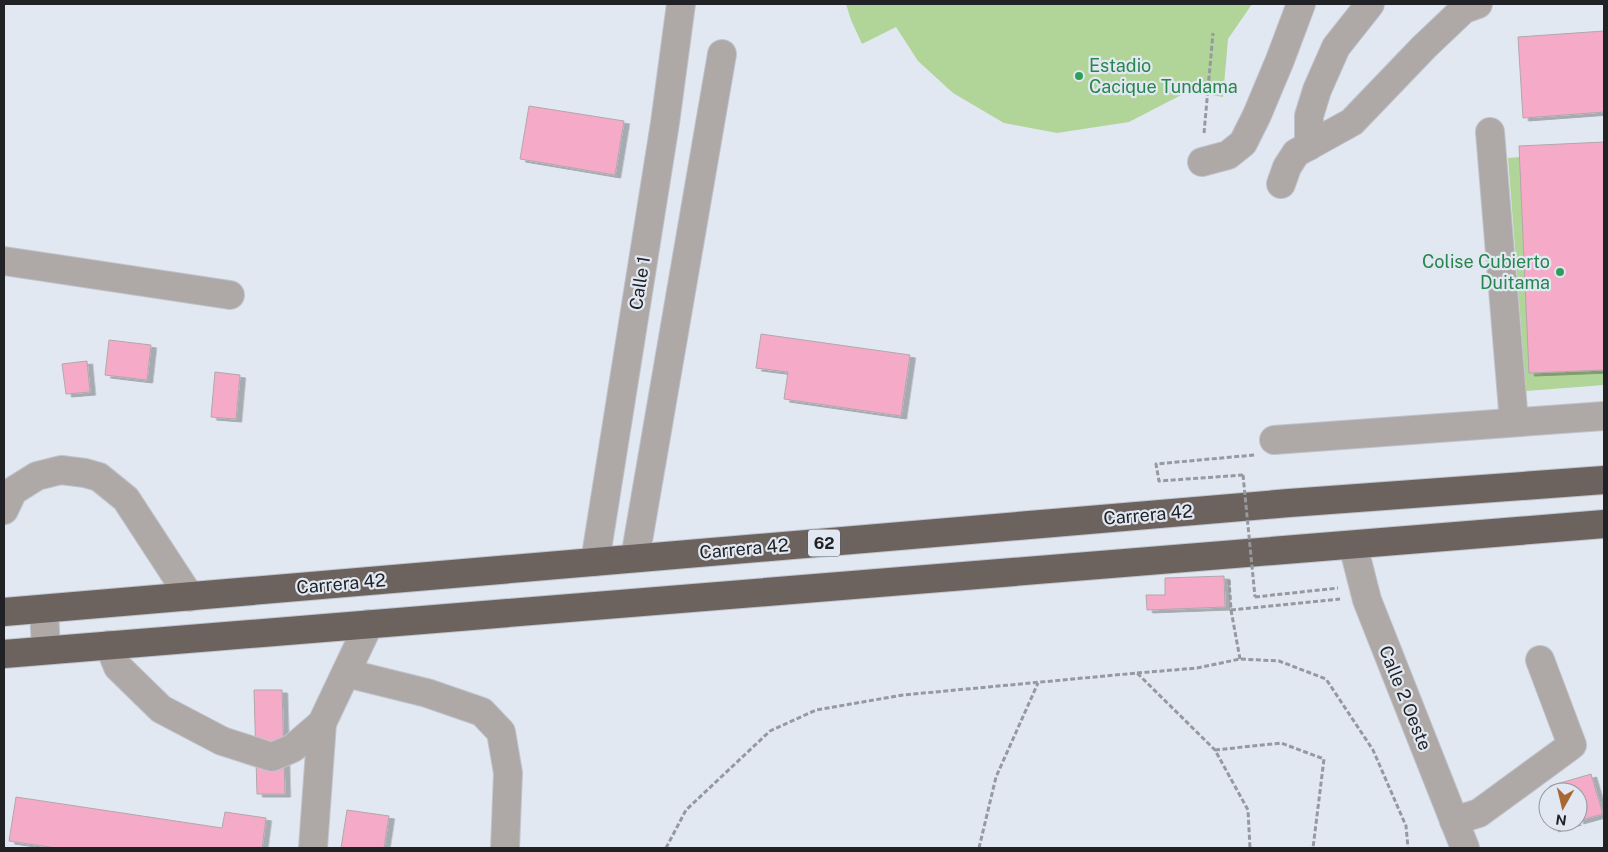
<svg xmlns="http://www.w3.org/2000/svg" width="1608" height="852" font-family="'Public Sans',sans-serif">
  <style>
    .green { fill: #b1d498 }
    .building { fill: #f5abc8; stroke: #b2a7ab; filter: url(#shadow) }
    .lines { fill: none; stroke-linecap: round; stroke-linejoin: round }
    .minor-casing { stroke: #bfc4cd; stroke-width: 30 }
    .highway-casing { stroke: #bfc4cd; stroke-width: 30 }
    .path { stroke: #9599a0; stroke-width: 3; stroke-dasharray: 5 2.5; stroke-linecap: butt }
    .minor { stroke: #aea9a7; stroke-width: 28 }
    .highway { stroke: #6c625e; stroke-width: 28 }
    .path-bridge { stroke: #9599a0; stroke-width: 3; stroke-dasharray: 5 2.5; stroke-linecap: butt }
    .leisure-dot { fill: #2e9e5b; stroke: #e2e8f2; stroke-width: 2 }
    .labels { text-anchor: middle; stroke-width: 4.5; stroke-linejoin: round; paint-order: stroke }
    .shield { fill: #e2e8f2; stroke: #5a5d62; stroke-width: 1 }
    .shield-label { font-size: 16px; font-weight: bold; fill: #202225 }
    .leisure-label { font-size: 18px; fill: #27864d; stroke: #e2e8f2; text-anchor: start }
    .street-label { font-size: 18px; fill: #202225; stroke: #e2e8f2 }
  </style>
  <defs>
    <filter id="shadow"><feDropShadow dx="5.5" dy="3" stdDeviation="0" flood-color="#0004"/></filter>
  </defs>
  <rect width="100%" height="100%" fill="#e2e8f2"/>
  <g class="green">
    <path d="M 846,4 L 1252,4 L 1228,39 L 1223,97 L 1189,91 L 1129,122 L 1057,133 L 1004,123 L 953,93 L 918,61 L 896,27 L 862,44 L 851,20 Z"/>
    <path d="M 1604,150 L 1604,385 L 1526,391 L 1508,158 Z"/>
  </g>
  <g class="building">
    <path d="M 1604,31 L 1604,112 L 1523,118 L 1518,37 Z"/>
    <path d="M 529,106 L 624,121 L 615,175 L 520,159 Z"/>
    <path d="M 1604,142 L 1604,370 L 1529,373 L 1519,146 Z"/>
    <path d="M 761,334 L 910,355 L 901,416 L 784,399 L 788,372 L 756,368 Z"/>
    <path d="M 109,340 L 151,345 L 147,380 L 105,375 Z"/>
    <path d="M 87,361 L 90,392 L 66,394 L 62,364 Z"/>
    <path d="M 215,372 L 240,375 L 236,419 L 211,417 Z"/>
    <path d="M 1224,576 L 1225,607 L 1147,610 L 1146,595 L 1165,595 L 1165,578 Z"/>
    <path d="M 254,690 L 282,690 L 285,794 L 257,794 Z"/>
    <path d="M 1591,774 L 1603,814 L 1578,821 L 1578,792 L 1552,792 L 1550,786 Z"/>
    <path d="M 16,797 L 222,828 L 225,812 L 266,818 L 262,848 L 56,848 L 9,841 Z"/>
    <path d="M 347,810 L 389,816 L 384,848 L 341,848 Z"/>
    <path d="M 1551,822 L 1576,822 L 1553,829 Z"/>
  </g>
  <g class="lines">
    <defs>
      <g id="minor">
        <path d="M 1490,132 L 1514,422"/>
        <path d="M 1309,146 L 1309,116 L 1317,90 L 1336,47 L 1370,4"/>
        <path d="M 1202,162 L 1228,155 L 1243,143 L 1257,115 L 1280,60 L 1301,4"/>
        <path d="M 1281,184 L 1287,167 L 1296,153 L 1352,122 L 1424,47 L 1464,9 L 1478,4"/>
        <path d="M 4,261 L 230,295"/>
        <path d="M 1274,440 L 1604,416"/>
        <path d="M 4,510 L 13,491 L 37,476 L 61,470 L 85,473 L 99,477 L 126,499 L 190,597"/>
        <path d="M 1353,545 L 1367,600 L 1465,848"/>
        <path d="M 635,558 L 722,54"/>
        <path d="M 595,562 L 665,123 L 681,4"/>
        <path d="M 44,609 L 46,650"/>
        <path d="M 109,645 L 118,667 L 161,709 L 222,741 L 272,757 L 293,748 L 322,723 L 369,624"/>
        <path d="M 346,673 L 427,693 L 482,712 L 501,732 L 508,773 L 505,848"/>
        <path d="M 1454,821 L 1479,813 L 1572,745 L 1540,660"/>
        <path d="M 313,848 L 322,723"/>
      </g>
      <g id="highway">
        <path d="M 4,612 L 1289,503 L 1604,480"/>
        <path d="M 4,654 L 1604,524"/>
      </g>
    </defs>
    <use href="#minor" class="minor-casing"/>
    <use href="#highway" class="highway-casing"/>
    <g class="path">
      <path d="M 1204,133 L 1213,33"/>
      <path d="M 1243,475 L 1159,481 L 1156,464 L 1254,455"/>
      <path d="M 1229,580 L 1231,610 L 1340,599"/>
      <path d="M 1255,597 L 1338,588"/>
      <path d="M 1231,610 L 1240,659"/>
      <path d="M 1137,673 L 1197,668 L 1240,659 L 1279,661 L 1326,679 L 1373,750 L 1406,826 L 1408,848"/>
      <path d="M 1215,750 L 1281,743 L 1324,759 L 1313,848"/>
      <path d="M 666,848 L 686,810 L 770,731 L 816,710 L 903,695 L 1137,673 L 1215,750 L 1248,810 L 1250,848"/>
      <path d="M 979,848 L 996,777 L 1038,683"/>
    </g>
    <use href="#minor" class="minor"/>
    <use href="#highway" class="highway"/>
    <path class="path-bridge" d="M 1243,475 L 1255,597"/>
  </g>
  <g class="leisure-dot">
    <circle cx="1079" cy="76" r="5"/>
    <circle cx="1560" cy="272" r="5"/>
  </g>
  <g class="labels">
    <rect class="shield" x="808" y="529.5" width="32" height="27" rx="4"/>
    <g class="shield-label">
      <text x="824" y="549">62</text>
    </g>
    <g class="leisure-label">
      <text x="1089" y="72">Estadio<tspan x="1089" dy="21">Cacique Tundama</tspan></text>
      <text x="1550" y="268" text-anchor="end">Colise Cubierto<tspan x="1550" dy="21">Duitama</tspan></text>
    </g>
    <g class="street-label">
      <text transform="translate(640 283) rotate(-81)" y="6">Calle 1</text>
      <text transform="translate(1148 515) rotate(-5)" y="6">Carrera 42</text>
      <text transform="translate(744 549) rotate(-5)" y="6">Carrera 42</text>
      <text transform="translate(341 584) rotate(-5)" y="6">Carrera 42</text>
      <text transform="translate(1405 698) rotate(68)" y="6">Calle 2 Oeste</text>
    </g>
  </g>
  <rect width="1608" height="852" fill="none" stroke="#202225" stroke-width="10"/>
  <g transform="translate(1563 807) rotate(188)"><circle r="24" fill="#e2e8f2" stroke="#9499a0"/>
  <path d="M0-4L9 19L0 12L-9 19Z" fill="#a96734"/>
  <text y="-8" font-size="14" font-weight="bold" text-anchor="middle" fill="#202225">N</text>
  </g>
</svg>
